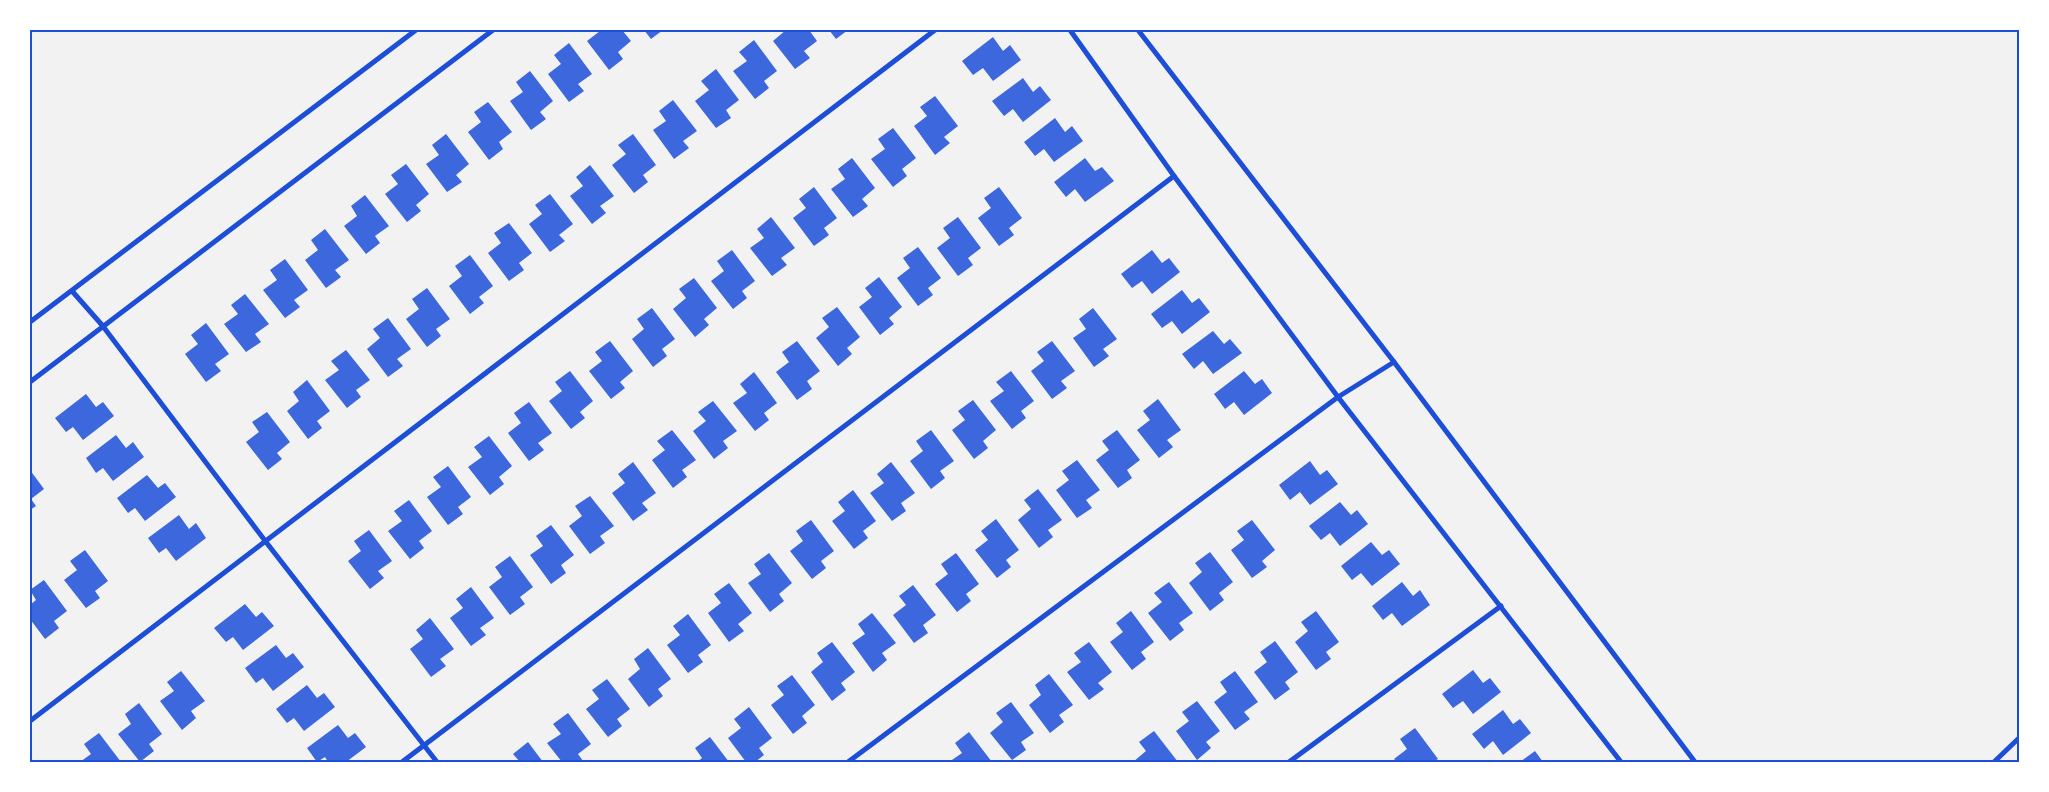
<svg xmlns="http://www.w3.org/2000/svg" width="2049" height="792" font-family="Inter,sans-serif">
  <style>
    .building { fill: #3d67dc }
    .lines { fill: none; stroke-linecap: round; stroke-linejoin: round }
    .minor { stroke: #1d4ed8; stroke-width: 5 }
    .neatline { fill: none; stroke: #1d4ed8; stroke-width: 2 }
  </style>
  <rect width="100%" height="100%" fill="#f2f2f2"/>
  <g class="building">
    <path d="M 599,30 L 622,30 L 631,41 L 618,52 L 623,59 L 609,70 L 587,41 L 600,31 Z"/>
    <path d="M 644,30 L 663,30 L 651,39 Z"/>
    <path d="M 786,30 L 809,30 L 817,41 L 804,51 L 810,58 L 795,69 L 773,41 Z"/>
    <path d="M 829,30 L 848,30 L 836,39 Z"/>
    <path d="M 993,37 L 1003,51 L 1010,45 L 1021,60 L 993,81 L 983,68 L 973,75 L 962,61 Z"/>
    <path d="M 754,40 L 777,71 L 764,81 L 769,88 L 755,99 L 733,71 L 747,61 L 739,52 Z"/>
    <path d="M 569,43 L 592,74 L 578,84 L 584,91 L 569,102 L 548,74 L 561,64 L 554,55 Z"/>
    <path d="M 716,69 L 739,100 L 726,110 L 731,118 L 716,128 L 695,101 L 709,90 L 701,81 Z"/>
    <path d="M 530,71 L 553,101 L 540,112 L 546,119 L 531,130 L 510,101 L 523,92 L 516,82 Z"/>
    <path d="M 1023,78 L 1033,92 L 1040,86 L 1051,100 L 1023,122 L 1013,109 L 1004,116 L 992,101 Z"/>
    <path d="M 935,96 L 958,126 L 944,137 L 950,143 L 935,155 L 914,126 L 927,116 L 920,107 Z"/>
    <path d="M 673,100 L 697,131 L 683,141 L 689,148 L 674,159 L 653,130 L 666,121 L 659,111 Z"/>
    <path d="M 488,102 L 512,132 L 499,142 L 503,149 L 489,160 L 468,132 L 481,122 L 474,112 Z"/>
    <path d="M 1055,118 L 1065,132 L 1072,126 L 1083,141 L 1054,162 L 1044,149 L 1035,156 L 1024,142 Z"/>
    <path d="M 893,128 L 916,158 L 902,169 L 907,176 L 893,187 L 871,159 L 885,149 L 878,139 Z"/>
    <path d="M 446,134 L 469,164 L 456,175 L 462,182 L 447,192 L 426,164 L 439,155 L 432,145 Z"/>
    <path d="M 633,134 L 656,165 L 643,175 L 648,182 L 634,193 L 612,165 L 626,154 L 618,145 Z"/>
    <path d="M 852,158 L 875,188 L 862,199 L 868,206 L 853,217 L 831,189 L 845,179 L 838,169 Z"/>
    <path d="M 1085,158 L 1095,171 L 1102,167 L 1114,181 L 1085,202 L 1075,189 L 1066,197 L 1054,182 Z"/>
    <path d="M 406,164 L 429,194 L 416,205 L 421,211 L 407,222 L 385,194 L 398,184 L 391,175 Z"/>
    <path d="M 590,165 L 614,196 L 600,206 L 606,213 L 592,224 L 570,196 L 583,186 L 576,177 Z"/>
    <path d="M 814,187 L 837,218 L 824,228 L 829,235 L 814,246 L 793,218 L 806,208 L 799,199 Z"/>
    <path d="M 999,187 L 1022,218 L 1009,228 L 1014,235 L 999,246 L 978,218 L 991,208 L 984,198 Z"/>
    <path d="M 550,194 L 573,224 L 559,235 L 565,241 L 550,252 L 529,224 L 542,214 L 535,205 Z"/>
    <path d="M 365,195 L 389,226 L 375,236 L 380,243 L 366,254 L 344,226 L 357,216 L 351,206 Z"/>
    <path d="M 771,217 L 795,248 L 781,258 L 787,265 L 772,276 L 750,248 L 764,238 L 757,229 Z"/>
    <path d="M 958,217 L 981,248 L 968,258 L 973,265 L 958,276 L 937,248 L 950,238 L 943,228 Z"/>
    <path d="M 509,223 L 532,253 L 519,263 L 524,270 L 509,281 L 488,253 L 501,243 L 494,233 Z"/>
    <path d="M 325,229 L 349,260 L 335,270 L 341,277 L 326,288 L 305,260 L 318,250 L 311,240 Z"/>
    <path d="M 918,247 L 941,278 L 928,288 L 933,295 L 918,306 L 897,278 L 910,268 L 903,258 Z"/>
    <path d="M 732,250 L 755,281 L 742,291 L 747,298 L 733,309 L 711,281 L 724,271 L 717,261 Z"/>
    <path d="M 1152,250 L 1162,263 L 1169,258 L 1180,272 L 1152,294 L 1142,281 L 1132,288 L 1121,274 Z"/>
    <path d="M 470,255 L 493,286 L 479,297 L 484,303 L 470,314 L 449,286 L 462,276 L 455,266 Z"/>
    <path d="M 285,259 L 308,290 L 294,300 L 300,307 L 285,318 L 263,290 L 277,280 L 270,270 Z"/>
    <path d="M 879,277 L 902,307 L 889,318 L 894,324 L 880,335 L 859,307 L 872,297 L 865,288 Z"/>
    <path d="M 694,278 L 717,308 L 704,319 L 709,325 L 695,337 L 673,309 L 686,298 L 679,289 Z"/>
    <path d="M 427,288 L 450,319 L 436,329 L 441,336 L 427,347 L 406,319 L 419,309 L 412,299 Z"/>
    <path d="M 1182,290 L 1192,303 L 1199,298 L 1210,312 L 1182,334 L 1172,321 L 1162,328 L 1151,314 Z"/>
    <path d="M 245,294 L 269,324 L 255,334 L 261,342 L 246,352 L 224,324 L 238,314 L 231,305 Z"/>
    <path d="M 837,307 L 860,337 L 847,348 L 852,354 L 838,366 L 816,338 L 829,327 L 822,318 Z"/>
    <path d="M 652,308 L 675,339 L 662,349 L 667,356 L 653,367 L 632,339 L 644,329 L 637,319 Z"/>
    <path d="M 1093,308 L 1117,339 L 1103,349 L 1109,356 L 1094,367 L 1073,338 L 1086,329 L 1079,319 Z"/>
    <path d="M 388,318 L 411,349 L 397,359 L 403,366 L 388,377 L 367,349 L 380,338 L 373,329 Z"/>
    <path d="M 206,323 L 229,354 L 215,364 L 221,371 L 206,382 L 185,354 L 198,344 L 191,335 Z"/>
    <path d="M 1213,331 L 1224,344 L 1230,339 L 1242,353 L 1213,374 L 1203,361 L 1194,369 L 1182,354 Z"/>
    <path d="M 610,341 L 633,371 L 620,382 L 625,388 L 611,399 L 589,371 L 602,361 L 595,352 Z"/>
    <path d="M 797,341 L 820,371 L 807,381 L 812,389 L 797,400 L 776,372 L 789,362 L 782,352 Z"/>
    <path d="M 1052,341 L 1075,371 L 1061,381 L 1067,388 L 1052,399 L 1031,371 L 1044,361 L 1037,352 Z"/>
    <path d="M 346,350 L 370,380 L 356,390 L 361,397 L 347,408 L 325,380 L 339,370 L 331,361 Z"/>
    <path d="M 570,371 L 593,401 L 580,412 L 585,418 L 571,429 L 549,401 L 562,391 L 555,382 Z"/>
    <path d="M 1011,371 L 1034,401 L 1021,411 L 1026,418 L 1012,429 L 990,401 L 1004,391 L 996,382 Z"/>
    <path d="M 1244,371 L 1255,384 L 1262,379 L 1272,393 L 1244,415 L 1234,402 L 1225,409 L 1214,394 Z"/>
    <path d="M 754,372 L 777,403 L 764,413 L 769,420 L 755,431 L 733,403 L 747,393 L 740,384 Z"/>
    <path d="M 307,380 L 330,411 L 317,421 L 322,428 L 308,439 L 287,411 L 299,401 L 293,392 Z"/>
    <path d="M 86,394 L 96,407 L 103,402 L 114,416 L 83,440 L 73,427 L 66,432 L 55,418 Z"/>
    <path d="M 1158,399 L 1181,430 L 1167,440 L 1173,447 L 1159,458 L 1137,430 L 1150,420 L 1143,411 Z"/>
    <path d="M 973,400 L 996,430 L 983,441 L 988,448 L 974,459 L 952,430 L 965,420 L 958,411 Z"/>
    <path d="M 713,401 L 737,431 L 723,441 L 728,448 L 714,459 L 693,431 L 706,421 L 698,412 Z"/>
    <path d="M 529,402 L 552,433 L 538,443 L 544,450 L 529,461 L 508,433 L 521,423 L 514,413 Z"/>
    <path d="M 267,412 L 290,442 L 277,453 L 282,459 L 268,470 L 246,442 L 259,432 L 252,422 Z"/>
    <path d="M 672,430 L 696,460 L 682,470 L 687,477 L 673,488 L 652,460 L 665,450 L 657,441 Z"/>
    <path d="M 931,430 L 954,461 L 940,471 L 945,478 L 931,489 L 910,461 L 923,451 L 916,441 Z"/>
    <path d="M 1117,430 L 1140,460 L 1127,470 L 1132,478 L 1118,488 L 1096,460 L 1109,450 L 1102,441 Z"/>
    <path d="M 116,435 L 126,448 L 133,442 L 144,457 L 113,481 L 103,468 L 96,473 L 86,458 Z"/>
    <path d="M 489,436 L 512,466 L 499,477 L 504,484 L 490,495 L 468,467 L 482,457 L 474,447 Z"/>
    <path d="M 1077,460 L 1100,490 L 1086,500 L 1092,508 L 1077,518 L 1056,490 L 1069,480 L 1062,471 Z"/>
    <path d="M 1310,461 L 1320,475 L 1327,470 L 1338,484 L 1310,505 L 1300,492 L 1290,500 L 1279,485 Z"/>
    <path d="M 633,462 L 656,493 L 642,503 L 648,510 L 633,521 L 612,493 L 625,483 L 618,474 Z"/>
    <path d="M 891,462 L 915,493 L 901,503 L 906,511 L 892,521 L 870,493 L 884,483 L 877,474 Z"/>
    <path d="M 448,466 L 471,497 L 458,507 L 463,514 L 448,525 L 427,497 L 441,487 L 433,477 Z"/>
    <path d="M 30,470 L 44,489 L 31,499 L 36,506 L 30,510 Z"/>
    <path d="M 147,475 L 158,488 L 165,483 L 176,497 L 145,521 L 135,508 L 128,513 L 117,498 Z"/>
    <path d="M 1038,489 L 1062,520 L 1048,530 L 1053,537 L 1039,548 L 1018,520 L 1031,509 L 1024,500 Z"/>
    <path d="M 853,490 L 876,521 L 863,531 L 868,538 L 854,549 L 832,521 L 845,511 L 838,502 Z"/>
    <path d="M 590,496 L 614,526 L 600,536 L 605,543 L 590,554 L 569,526 L 582,516 L 575,506 Z"/>
    <path d="M 409,500 L 432,531 L 419,541 L 424,548 L 410,559 L 388,531 L 402,521 L 394,511 Z"/>
    <path d="M 1340,502 L 1351,515 L 1357,510 L 1368,524 L 1340,546 L 1330,533 L 1321,540 L 1309,526 Z"/>
    <path d="M 179,515 L 189,529 L 196,523 L 206,538 L 176,561 L 166,548 L 159,553 L 148,538 Z"/>
    <path d="M 996,519 L 1019,550 L 1006,560 L 1011,567 L 997,578 L 975,550 L 988,540 L 981,531 Z"/>
    <path d="M 811,520 L 834,551 L 821,561 L 826,568 L 812,579 L 790,551 L 803,541 L 796,531 Z"/>
    <path d="M 1252,520 L 1275,550 L 1262,561 L 1267,567 L 1252,578 L 1231,550 L 1244,540 L 1237,531 Z"/>
    <path d="M 551,525 L 574,555 L 561,565 L 566,573 L 551,584 L 530,555 L 543,546 L 536,536 Z"/>
    <path d="M 369,530 L 392,561 L 378,571 L 384,578 L 370,589 L 348,561 L 361,551 L 354,541 Z"/>
    <path d="M 1371,542 L 1382,555 L 1389,550 L 1400,564 L 1372,586 L 1361,573 L 1352,580 L 1341,566 Z"/>
    <path d="M 85,550 L 108,581 L 95,591 L 100,598 L 86,608 L 64,580 L 77,570 L 70,561 Z"/>
    <path d="M 1210,552 L 1233,582 L 1219,593 L 1224,600 L 1210,611 L 1189,583 L 1202,572 L 1195,563 Z"/>
    <path d="M 769,553 L 792,583 L 779,594 L 784,601 L 770,612 L 748,583 L 761,574 L 754,564 Z"/>
    <path d="M 956,553 L 979,584 L 966,594 L 971,601 L 957,612 L 935,584 L 948,574 L 941,564 Z"/>
    <path d="M 510,556 L 533,587 L 520,597 L 525,604 L 510,615 L 489,587 L 502,577 L 495,567 Z"/>
    <path d="M 44,580 L 67,611 L 54,621 L 59,628 L 45,639 L 30,619 L 30,605 L 36,600 L 30,590 Z"/>
    <path d="M 1169,582 L 1193,613 L 1179,623 L 1184,630 L 1170,641 L 1148,613 L 1162,602 L 1154,593 Z"/>
    <path d="M 1402,582 L 1413,596 L 1420,590 L 1430,605 L 1402,626 L 1392,613 L 1383,620 L 1372,606 Z"/>
    <path d="M 729,583 L 752,613 L 738,624 L 744,631 L 729,642 L 708,613 L 721,603 L 714,594 Z"/>
    <path d="M 913,585 L 936,615 L 923,625 L 928,633 L 914,643 L 893,615 L 906,605 L 899,596 Z"/>
    <path d="M 471,587 L 494,618 L 480,628 L 486,635 L 471,646 L 450,618 L 463,608 L 456,599 Z"/>
    <path d="M 245,604 L 256,617 L 262,612 L 274,626 L 243,650 L 233,637 L 226,642 L 214,628 Z"/>
    <path d="M 1131,611 L 1154,642 L 1141,652 L 1146,659 L 1132,670 L 1110,642 L 1123,632 L 1116,623 Z"/>
    <path d="M 1316,611 L 1339,642 L 1326,652 L 1331,659 L 1316,670 L 1295,642 L 1308,631 L 1301,622 Z"/>
    <path d="M 872,613 L 896,643 L 882,653 L 887,660 L 873,672 L 852,643 L 865,634 L 858,624 Z"/>
    <path d="M 688,614 L 711,645 L 698,655 L 703,662 L 688,673 L 667,645 L 680,635 L 673,626 Z"/>
    <path d="M 430,618 L 454,649 L 440,659 L 446,666 L 431,677 L 410,649 L 423,639 L 416,630 Z"/>
    <path d="M 1275,641 L 1298,672 L 1285,682 L 1290,689 L 1275,700 L 1254,672 L 1267,662 L 1260,652 Z"/>
    <path d="M 832,642 L 855,672 L 841,683 L 846,690 L 832,701 L 811,672 L 823,662 L 817,653 Z"/>
    <path d="M 1089,642 L 1112,672 L 1098,683 L 1104,689 L 1089,700 L 1067,672 L 1081,662 L 1074,653 Z"/>
    <path d="M 276,645 L 286,658 L 293,653 L 304,667 L 273,691 L 263,678 L 256,683 L 245,668 Z"/>
    <path d="M 648,648 L 671,679 L 658,689 L 663,696 L 649,707 L 628,679 L 640,669 L 634,659 Z"/>
    <path d="M 1473,670 L 1483,683 L 1490,678 L 1501,692 L 1473,714 L 1463,701 L 1453,708 L 1442,694 Z"/>
    <path d="M 181,671 L 205,701 L 191,711 L 196,718 L 182,730 L 160,701 L 174,691 L 167,682 Z"/>
    <path d="M 1235,671 L 1258,702 L 1244,712 L 1250,719 L 1235,730 L 1214,702 L 1227,692 L 1220,682 Z"/>
    <path d="M 1049,674 L 1073,705 L 1059,715 L 1064,722 L 1050,733 L 1029,705 L 1041,695 L 1035,685 Z"/>
    <path d="M 792,675 L 815,705 L 802,716 L 807,723 L 793,734 L 771,705 L 784,695 L 777,686 Z"/>
    <path d="M 607,679 L 630,709 L 617,719 L 622,726 L 608,737 L 586,709 L 599,699 L 592,690 Z"/>
    <path d="M 307,685 L 317,698 L 324,693 L 335,707 L 304,731 L 294,718 L 287,723 L 276,709 Z"/>
    <path d="M 1197,701 L 1220,731 L 1206,742 L 1211,748 L 1197,760 L 1176,731 L 1189,721 L 1182,712 Z"/>
    <path d="M 1011,702 L 1034,733 L 1021,742 L 1026,750 L 1012,760 L 990,733 L 1003,722 L 996,713 Z"/>
    <path d="M 139,703 L 162,734 L 149,744 L 154,751 L 140,762 L 118,734 L 131,724 L 125,714 Z"/>
    <path d="M 749,707 L 772,738 L 759,748 L 764,755 L 755,762 L 746,762 L 728,738 L 741,728 L 734,719 Z"/>
    <path d="M 1503,710 L 1513,724 L 1520,719 L 1531,733 L 1503,755 L 1493,741 L 1484,749 L 1472,734 Z"/>
    <path d="M 568,713 L 591,744 L 578,754 L 583,761 L 582,762 L 562,762 L 547,743 L 561,734 L 553,724 Z"/>
    <path d="M 338,725 L 348,738 L 355,733 L 366,747 L 346,762 L 328,762 L 325,757 L 317,762 L 307,748 Z"/>
    <path d="M 1415,728 L 1438,759 L 1433,762 L 1397,762 L 1394,759 L 1407,749 L 1400,739 Z"/>
    <path d="M 1154,731 L 1178,762 L 1133,762 L 1146,751 L 1139,742 Z"/>
    <path d="M 969,732 L 992,762 L 949,762 L 962,753 L 955,743 Z"/>
    <path d="M 99,733 L 121,762 L 80,762 L 91,754 L 84,744 Z"/>
    <path d="M 710,737 L 729,762 L 697,762 L 702,758 L 695,748 Z"/>
    <path d="M 528,742 L 543,762 L 520,762 L 513,754 Z"/>
    <path d="M 1535,751 L 1543,762 L 1520,762 Z"/>
  </g>
  <g class="lines">
    <g class="minor">
      <path d="M 1070,30 L 1174,176 L 1338,397 L 1621,762"/>
      <path d="M 1138,30 L 1394,362 L 1695,762"/>
      <path d="M 72,291 L 102,325 L 266,542 L 437,762"/>
      <path d="M 30,322 L 416,30"/>
      <path d="M 30,382 L 493,30"/>
      <path d="M 30,721 L 935,30"/>
      <path d="M 402,762 L 1174,176"/>
      <path d="M 848,762 L 1338,397 L 1394,362"/>
      <path d="M 1289,762 L 1501,606"/>
      <path d="M 1994,762 L 2019,738"/>
    </g>
  </g>
  <rect width="2049" height="792" fill="none" stroke="#ffffff" stroke-width="62"/>
  <rect x="31" y="31" width="1987" height="730" class="neatline"/>
</svg>
